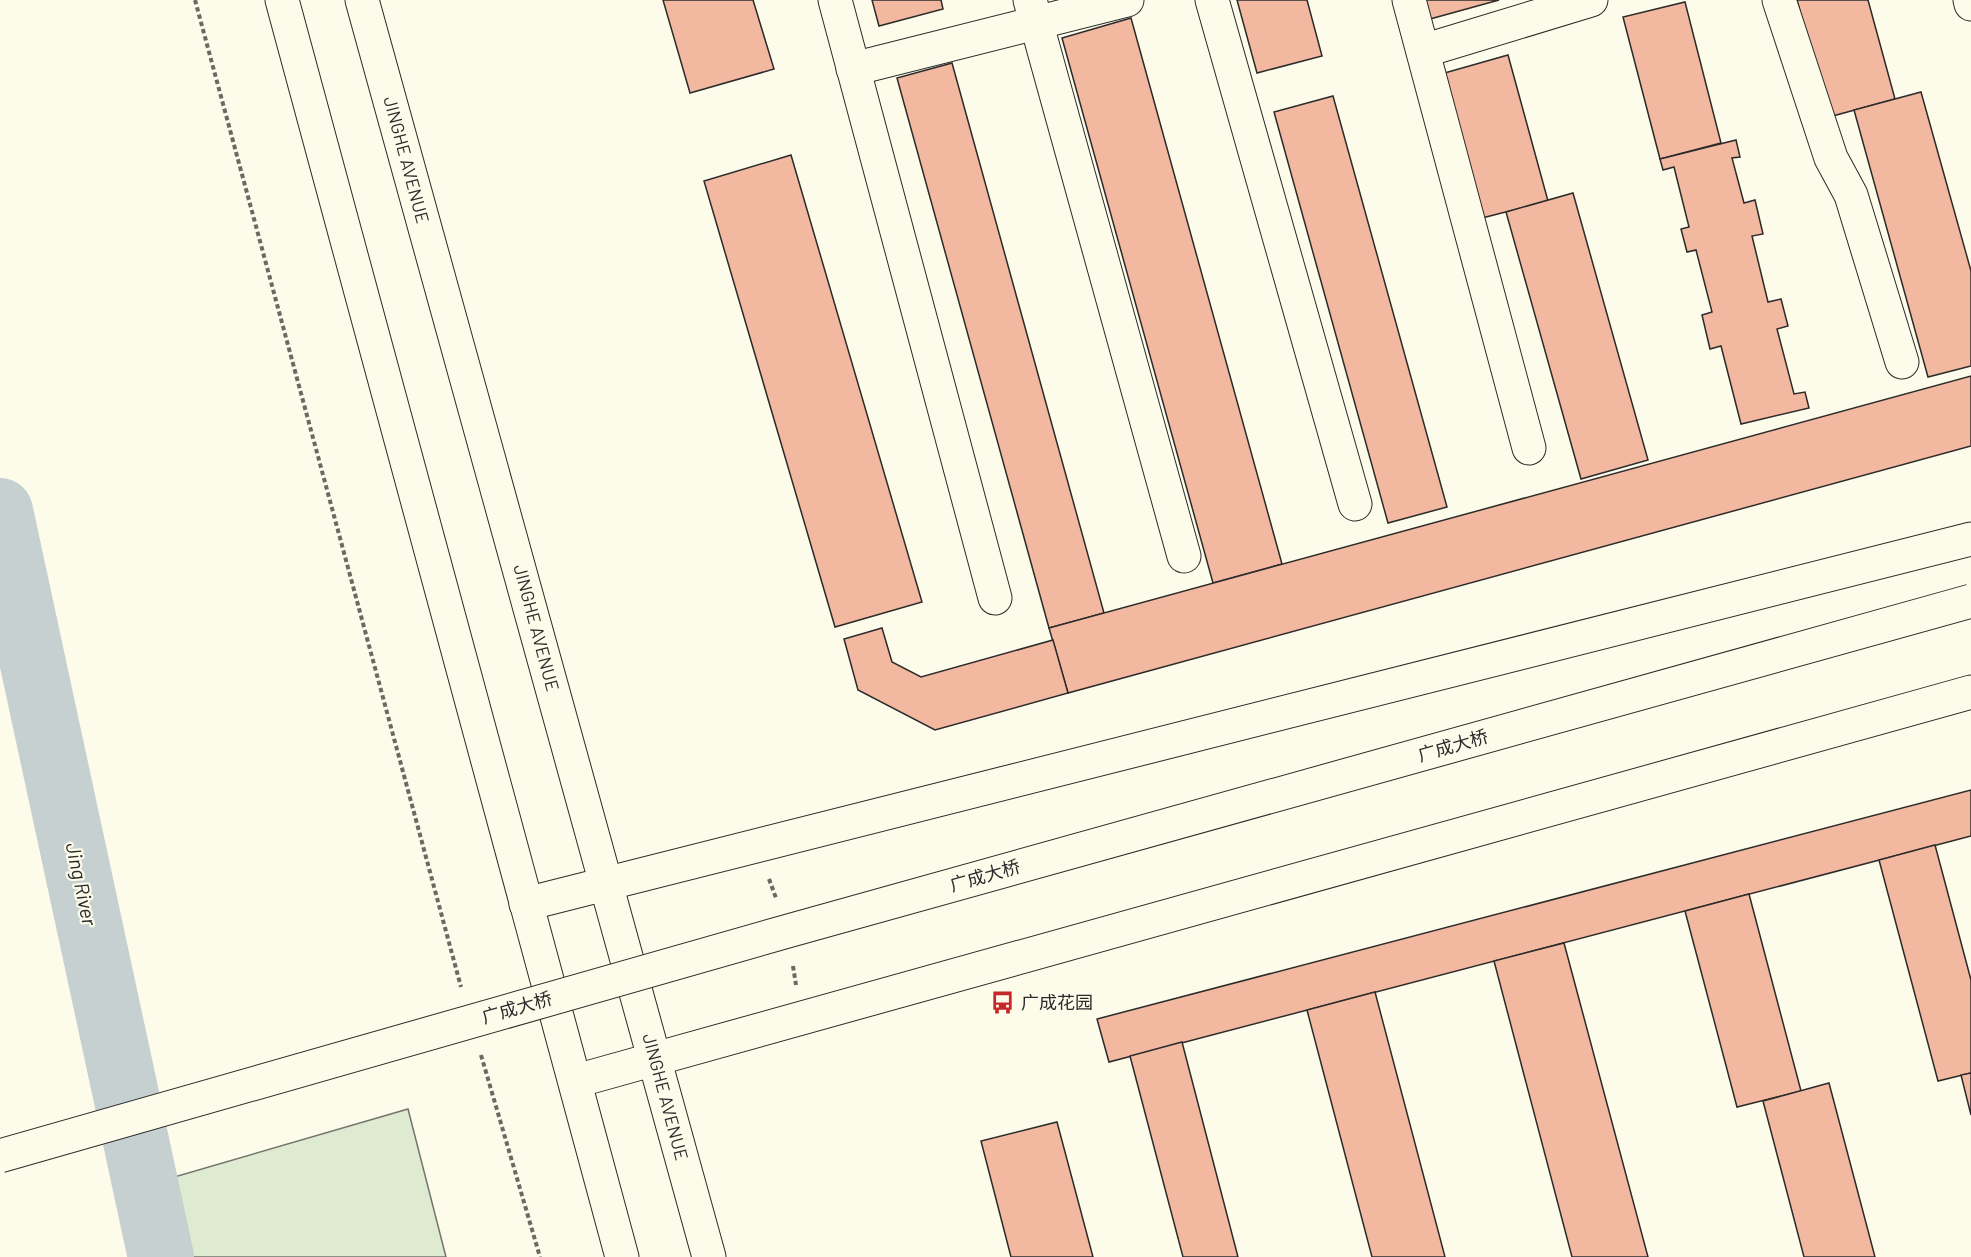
<svg xmlns="http://www.w3.org/2000/svg" width="1971" height="1257" font-family="Barlow,'Noto Sans SC',sans-serif">
  <style>
    .grass { fill: #deebd1; stroke: #74746e; stroke-width: 1.5 }
    .lines { fill: none; stroke-linecap: round; stroke-linejoin: round }
    .river { stroke: #c7d0d0; stroke-width: 66 }
    .building { fill: #f2b8a0; stroke: #2b2b2b; stroke-width: 1.5 }
    .minor-casing { stroke: #2b2b2b; stroke-width: 35 }
    .major-casing { stroke: #2b2b2b; stroke-width: 35 }
    .path { stroke: #6a6964; stroke-width: 4; stroke-dasharray: 4.5 3; stroke-linecap: butt }
    .minor { stroke: #fdfbea; stroke-width: 33 }
    .major { stroke: #fdfbea; stroke-width: 33 }
    .major-bridge-casing { stroke: #2b2b2b; stroke-width: 35; stroke-linecap: butt }
    .major-bridge { stroke: #fdfbea; stroke-width: 33 }
    .labels { text-anchor: middle; stroke-width: 4.5; stroke-linejoin: round; paint-order: stroke }
    .street-label { font-size: 18px; fill: #2b2b2b; stroke: #fdfbea }
    .poi-label { font-size: 18px; fill: #2b2b2b; stroke: #fdfbea; text-anchor: start }
    .water-label { font-size: 20px; font-style: italic; fill: #2b2b2b; stroke: #fdfbea }
  </style>
  <rect width="100%" height="100%" fill="#fdfbea"/>
  <path class="grass" d="M 408,1109 L 446,1257 L 184,1257 L 164,1180 Z"/>
  <g class="lines">
    <path class="river" d="M 0,511 L 161,1257"/>
  </g>
  <g class="building">
    <path d="M 663,0 L 753,0 L 774,69 L 690,93 Z"/>
    <path d="M 872,0 L 941,0 L 943,9 L 879,26 Z"/>
    <path d="M 1237,0 L 1307,0 L 1322,56 L 1257,73 Z"/>
    <path d="M 1425,0 L 1499,0 L 1430,19 Z"/>
    <path d="M 1797,0 L 1868,0 L 1895,99 L 1829,117 Z"/>
    <path d="M 1685,2 L 1721,143 L 1660,159 L 1623,17 Z"/>
    <path d="M 1131,18 L 1282,564 L 1213,583 L 1062,38 Z"/>
    <path d="M 1508,55 L 1548,201 L 1482,218 L 1441,74 Z"/>
    <path d="M 952,63 L 1104,613 L 1049,628 L 897,78 Z"/>
    <path d="M 1921,92 L 1971,271 L 1971,366 L 1928,377 L 1854,110 Z"/>
    <path d="M 1333,96 L 1447,507 L 1388,523 L 1274,112 Z"/>
    <path d="M 1736,140 L 1740,157 L 1732,158 L 1744,203 L 1755,200 L 1763,234 L 1752,236 L 1768,302 L 1781,299 L 1788,326 L 1777,329 L 1794,394 L 1805,392 L 1809,408 L 1741,424 L 1721,346 L 1710,349 L 1702,315 L 1712,312 L 1696,250 L 1687,252 L 1681,229 L 1689,227 L 1674,167 L 1663,170 L 1660,159 Z"/>
    <path d="M 791,155 L 922,602 L 835,627 L 704,181 Z"/>
    <path d="M 1573,193 L 1648,460 L 1581,479 L 1506,212 Z"/>
    <path d="M 1971,376 L 1971,446 L 1068,693 L 1049,628 Z"/>
    <path d="M 882,628 L 892,662 L 921,677 L 1053,640 L 1068,693 L 935,730 L 858,690 L 844,639 Z"/>
    <path d="M 1971,790 L 1971,836 L 1109,1062 L 1097,1019 Z"/>
    <path d="M 1935,845 L 1971,980 L 1971,1073 L 1938,1081 L 1879,860 Z"/>
    <path d="M 1749,894 L 1801,1091 L 1737,1107 L 1685,911 Z"/>
    <path d="M 1564,943 L 1648,1257 L 1572,1257 L 1494,961 Z"/>
    <path d="M 1375,992 L 1445,1257 L 1372,1257 L 1307,1010 Z"/>
    <path d="M 1182,1042 L 1238,1257 L 1183,1257 L 1130,1056 Z"/>
    <path d="M 1971,1073 L 1971,1115 L 1961,1075 Z"/>
    <path d="M 1829,1083 L 1875,1257 L 1804,1257 L 1763,1101 Z"/>
    <path d="M 1057,1122 L 1093,1257 L 1011,1257 L 981,1141 Z"/>
  </g>
  <g class="lines">
    <defs>
      <g id="minor">
        <path d="M 835,0 L 995,598"/>
        <path d="M 1030,0 L 1184,556"/>
        <path d="M 1212,0 L 1355,504"/>
        <path d="M 1409,0 L 1529,448"/>
        <path d="M 1779,0 L 1831,158 L 1851,195 L 1902,362"/>
        <path d="M 1970,0 L 1971,4"/>
        <path d="M 1423,51 L 1591,0"/>
        <path d="M 853,69 L 1127,0"/>
      </g>
      <g id="major">
        <path d="M 282,0 L 622,1257"/>
        <path d="M 362,0 L 709,1257"/>
        <path d="M 526,904 L 1971,539"/>
        <path d="M 576,1081 L 1971,692"/>
      </g>
    </defs>
    <use href="#minor" class="minor-casing"/>
    <use href="#major" class="major-casing"/>
    <g class="path">
      <path d="M 195,0 L 461,987"/>
      <path d="M 769,879 L 776,898"/>
      <path d="M 793,966 L 796,985"/>
      <path d="M 481,1055 L 540,1257"/>
    </g>
    <use href="#minor" class="minor"/>
    <use href="#major" class="major"/>
    <defs>
      <path id="major-bridge" d="M 0,1156 L 788,931 L 1971,601"/>
    </defs>
    <use href="#major-bridge" class="major-bridge-casing"/>
    <use href="#major-bridge" class="major-bridge"/>
  </g>
  <defs>
    <symbol id="bus-bare" viewBox="-9 -9 18 18"><path d="M-5-6H5V4H4V6H2V4H-2V6H-4V4H-5ZM-3.5-4V0h7V-4ZM-3.5 1.2v1.5H-2V1.2ZM2 1.2v1.5H3.5V1.2Z" fill="#c62828" stroke="#fdfbea" stroke-width="2.5" paint-order="stroke"/></symbol>
  </defs>
  <g fill-rule="evenodd">
    <use href="#bus-bare" x="986" y="986" width="33" height="33"/>
  </g>
  <g class="labels">
    <g class="street-label">
      <text transform="translate(406 160) rotate(75)" y="6">JINGHE AVENUE</text>
      <text transform="translate(536 628) rotate(75)" y="6">JINGHE AVENUE</text>
      <text transform="translate(1453 746) rotate(-16)" y="6">广成大桥</text>
      <text transform="translate(985 876) rotate(-16)" y="6">广成大桥</text>
      <text transform="translate(517 1008) rotate(-16)" y="6">广成大桥</text>
      <text transform="translate(665 1097) rotate(75)" y="6">JINGHE AVENUE</text>
    </g>
    <g class="poi-label">
      <text x="1021" y="1009">广成花园</text>
    </g>
    <g class="water-label">
      <text transform="translate(81 884) rotate(78)" y="7">Jing River</text>
    </g>
  </g>
</svg>
